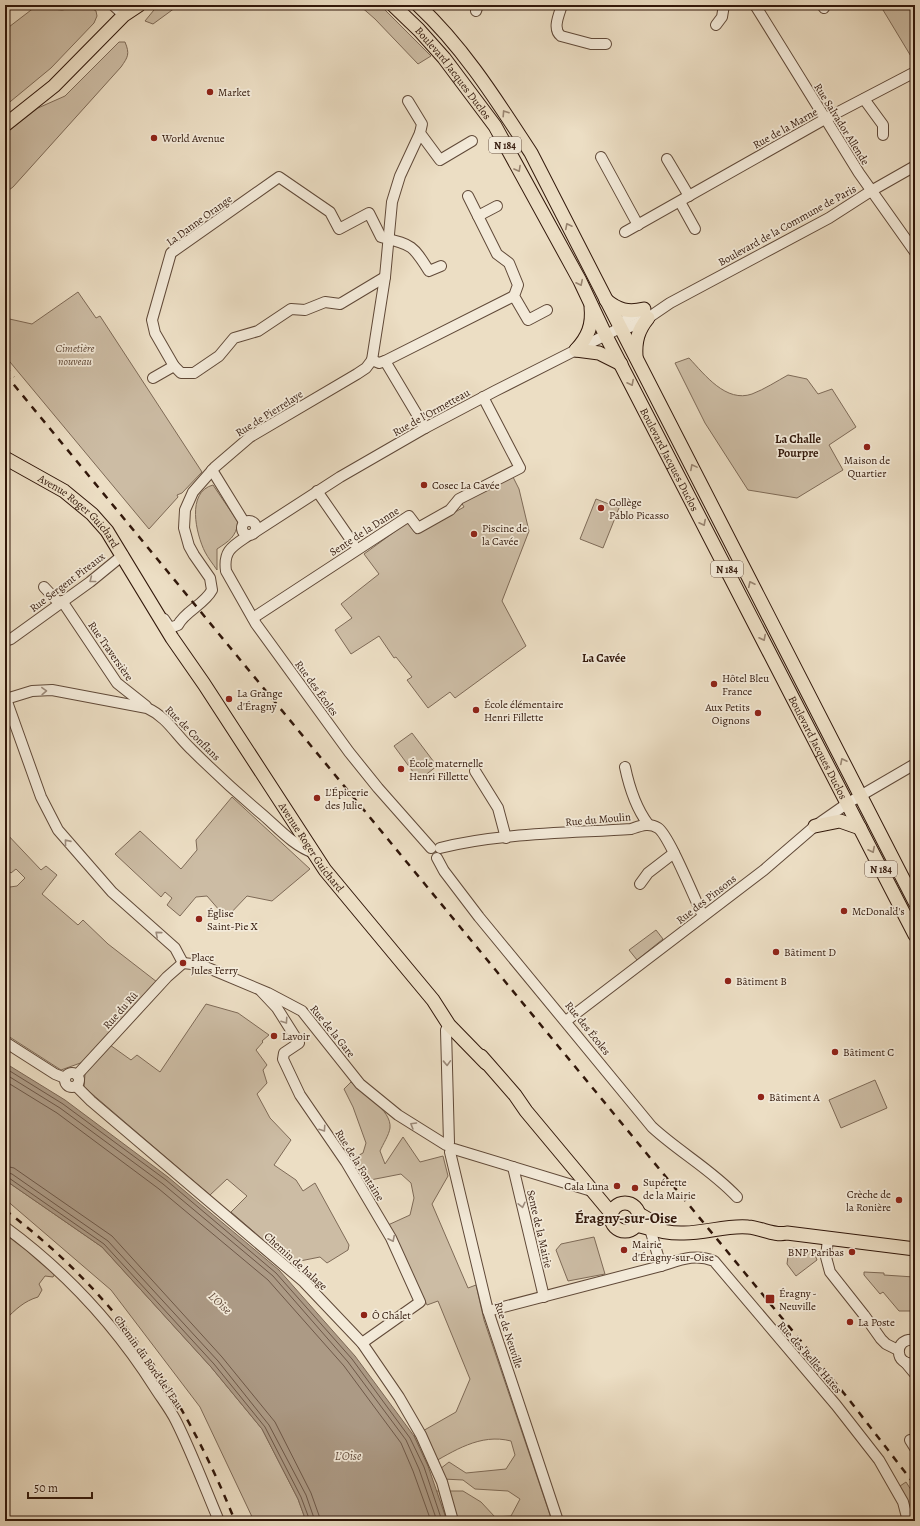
<svg xmlns="http://www.w3.org/2000/svg" width="920" height="1526" font-family="Alegreya,serif">
  <style>
    .green { fill: #ccbca4; stroke: #7e6a57 }
    .water { fill: #ac9a85; stroke: #7b6654 }
    .lines { fill: none; stroke-linecap: round; stroke-linejoin: round }
    .shore { stroke: #6e5848; stroke-width: 1 }
    .minor-casing { stroke: #604938; stroke-width: 12 }
    .major-casing { stroke: #31170a; stroke-width: 15 }
    .minor { stroke: #f3ead9; stroke-width: 10 }
    .major { stroke: #ecdec4; stroke-width: 13 }
    .rail { stroke: #31170a; stroke-width: 2.5; stroke-dasharray: 7 7; stroke-linecap: butt }
    .oneway { stroke: #988470 }
    .oneway2 { stroke: #9c8b7c }
    .poi-dot { fill: #8f2418; stroke: #f3ead9; stroke-width: 1.5 }
    .labels { text-anchor: middle; stroke-width: 3.5; stroke-linejoin: round; paint-order: stroke }
    .shield { fill: #f3ead9; stroke: #6b5648; stroke-width: 1 }
    .shield-label { font-size: 10px; font-weight: bold; fill: #31170a }
    .street-label { font-size: 11px; fill: #31170a; stroke: #f3ead9 }
    .poi-label { font-size: 11px; fill: #31170a; stroke: #f3ead9; text-anchor: start }
    .park-label { font-size: 11px; font-style: italic; fill: #604938; stroke: #f3ead9 }
    .neighbourhood-label { font-size: 12px; font-weight: bold; fill: #31170a; stroke: #f3ead9 }
    .water-label { font-size: 12px; font-style: italic; fill: #624b3b; stroke: #f3ead9 }
    .district-label { font-size: 15px; font-weight: bold; fill: #31170a; stroke: #f3ead9 }
  </style>
  <rect width="100%" height="100%" fill="#ecdec4"/>
  <filter id="stains"><feTurbulence type="fractalNoise" baseFrequency=".005" numOctaves="4"/><feColorMatrix values="0 0 0 0 .2 0 0 0 0 .09 0 0 0 0 .02 0 0 0 .5 -.17"/></filter>
  <radialGradient id="worn" r=".72"><stop offset=".6" stop-color="#630" stop-opacity="0"/><stop offset="1" stop-color="#630" stop-opacity=".3"/></radialGradient>
  <g class="green">
    <path d="M 87,5 L 96,11 L 97,16 L 94,23 L 51,68 L 5,106 L 5,30 L 35,7 L 62,10 Z"/>
    <path d="M 158,5 L 179,5 L 153,24 L 145,21 Z"/>
    <path d="M 359,5 L 380,5 L 431,56 L 418,64 L 375,19 Z"/>
    <path d="M 880,5 L 915,5 L 915,63 Z"/>
    <path d="M 119,42 L 125,42 C 130,54 128,57 121,67 L 13,187 L 5,193 L 5,134 L 38,108 L 65,96 Z"/>
    <path d="M 78,292 L 96,318 L 100,316 L 202,472 L 182,493 L 177,495 L 178,497 L 149,529 L 5,356 L 5,318 L 32,324 Z"/>
    <path d="M 689,358 C 705,375 726,403 752,394 C 765,389 777,381 788,375 L 807,379 L 818,394 L 832,389 L 856,427 L 829,445 L 843,470 L 797,498 L 748,490 L 705,423 L 675,363 Z"/>
    <path d="M 512,475 L 519,489 L 529,531 L 502,601 L 526,646 L 455,698 L 450,692 L 428,708 L 407,680 L 412,677 L 396,657 L 394,658 L 379,636 L 351,654 L 335,630 L 352,618 L 341,604 L 379,574 L 364,554 L 408,522 L 416,534 L 464,507 L 461,502 Z"/>
    <path d="M 213,485 L 238,522 C 236,537 229,541 217,549 L 217,570 C 213,564 208,558 205,552 C 196,534 186,492 213,485 Z"/>
    <path d="M 596,499 L 619,508 L 603,548 L 580,539 Z"/>
    <path d="M 412,733 L 437,766 L 419,780 L 394,746 Z"/>
    <path d="M 232,797 L 310,869 L 272,901 L 247,896 L 226,918 L 207,896 L 196,897 L 180,916 L 167,905 L 172,898 L 165,892 L 161,897 L 115,854 L 140,831 L 181,869 L 197,850 L 196,840 Z"/>
    <path d="M 5,832 L 41,870 L 46,866 L 57,875 L 42,894 L 78,925 L 83,920 L 108,944 L 157,982 L 86,1061 L 61,1070 L 5,1034 L 5,891 L 10,887 L 17,886 L 25,878 L 16,869 L 11,873 L 5,867 Z"/>
    <path d="M 656,930 L 663,939 L 637,960 L 629,950 Z"/>
    <path d="M 206,1004 L 238,1013 L 269,1035 L 262,1041 L 263,1042 L 256,1050 L 267,1065 L 263,1070 L 267,1083 L 257,1094 L 270,1118 L 291,1140 L 274,1165 L 296,1180 L 303,1191 L 315,1183 L 349,1245 L 348,1250 L 327,1263 L 320,1257 L 290,1263 L 231,1212 L 247,1196 L 227,1179 L 210,1195 L 84,1087 L 85,1074 L 110,1045 L 131,1060 L 137,1055 L 160,1072 Z"/>
    <path d="M 875,1080 L 887,1108 L 841,1128 L 829,1100 Z"/>
    <path d="M 351,1082 C 362,1093 392,1110 390,1128 C 389,1135 383,1144 380,1151 L 385,1164 L 403,1137 L 420,1162 L 443,1156 L 448,1176 L 432,1204 L 468,1288 L 476,1285 L 484,1320 L 552,1521 L 447,1521 L 436,1491 L 463,1491 L 481,1502 L 495,1517 L 511,1516 L 520,1499 L 508,1491 L 475,1489 L 463,1480 L 443,1479 L 440,1469 L 449,1462 L 466,1473 L 506,1469 L 515,1455 L 511,1441 C 480,1433 454,1451 427,1466 L 414,1436 L 456,1412 L 470,1379 L 438,1301 L 427,1305 L 388,1225 L 410,1215 L 414,1198 L 411,1183 L 401,1174 L 360,1182 L 348,1161 L 363,1153 L 366,1143 L 353,1107 L 344,1089 Z"/>
    <path d="M 5,1180 L 102,1247 L 211,1367 L 262,1429 L 298,1499 L 306,1521 L 254,1521 L 200,1407 L 111,1290 L 5,1199 Z"/>
    <path d="M 5,1228 L 56,1272 L 53,1277 L 45,1276 L 39,1284 L 42,1290 L 38,1297 C 24,1301 15,1310 5,1320 L 5,1307 L 10,1302 L 5,1297 Z"/>
    <path d="M 594,1237 L 605,1274 L 568,1281 L 556,1250 L 561,1244 Z"/>
    <path d="M 795,1248 L 814,1252 L 817,1260 L 796,1276 L 787,1264 L 789,1249 Z"/>
    <path d="M 915,1270 L 915,1311 L 899,1311 L 883,1292 L 880,1294 L 864,1275 L 864,1272 L 884,1273 L 884,1275 L 914,1277 Z"/>
    <path d="M 906,1482 L 915,1496 L 915,1521 L 913,1521 L 900,1486 Z"/>
  </g>
  <path class="water" d="M 5,1063 L 65,1100 L 168,1177 L 279,1270 L 355,1356 L 414,1436 L 428,1466 L 447,1521 L 306,1521 L 298,1499 L 262,1429 L 211,1367 L 102,1247 L 5,1180 Z"/>
  <g class="lines">
    <g class="shore">
      <path d="M 5,1068 L 63,1104 L 166,1180 L 276,1273 L 352,1359 L 410,1438 L 424,1467 L 442,1521"/>
      <path d="M 5,1074 L 60,1108 L 163,1184 L 273,1276 L 348,1362 L 406,1440 L 419,1469 L 437,1521"/>
      <path d="M 5,1081 L 57,1113 L 159,1189 L 268,1280 L 344,1366 L 401,1443 L 413,1471 L 431,1521"/>
      <path d="M 5,1166 L 14,1168 L 112,1236 L 222,1357 L 275,1422 L 311,1493 L 321,1521"/>
      <path d="M 5,1172 L 12,1174 L 108,1241 L 218,1361 L 269,1425 L 306,1495 L 315,1521"/>
      <path d="M 5,1177 L 9,1178 L 104,1244 L 214,1364 L 265,1427 L 301,1497 L 310,1521"/>
    </g>
    <defs>
      <g id="minor">
        <path d="M 113,5 L 124,15"/>
        <path d="M 562,5 C 559,15 552,29 561,36 L 591,44 L 606,44"/>
        <path d="M 755,5 L 859,173 L 915,252"/>
        <path d="M 822,5 L 824,8"/>
        <path d="M 476,11 L 478,5"/>
        <path d="M 716,25 L 722,17 L 724,5"/>
        <path d="M 864,99 L 883,125 L 883,135"/>
        <path d="M 408,101 L 422,124 L 420,133 L 440,160 L 472,141"/>
        <path d="M 601,157 L 638,225"/>
        <path d="M 667,159 L 689,196"/>
        <path d="M 468,196 L 497,254 L 509,263 L 518,285 L 514,296 L 528,320 L 547,310"/>
        <path d="M 680,202 L 695,229"/>
        <path d="M 478,216 L 497,206"/>
        <path d="M 625,232 L 825,119 L 915,72"/>
        <path d="M 620,328 L 627,318 L 641,311"/>
        <path d="M 372,360 L 385,277 L 392,202 L 400,176 L 420,133"/>
        <path d="M 385,361 L 425,428"/>
        <path d="M 174,366 L 155,333 L 152,320 L 171,253 L 279,177 L 330,212 L 339,229 L 369,213 L 381,237 C 412,245 412,244 429,271 L 441,266"/>
        <path d="M 153,378 L 174,366 L 181,373 L 194,373 L 219,356 L 234,338 L 258,331 L 291,309 L 305,310 L 325,302 L 340,304 L 385,277"/>
        <path d="M 212,470 L 244,522"/>
        <path d="M 317,491 L 353,543"/>
        <circle cx="249" cy="528" r="7"/>
        <path d="M 255,532 L 340,477 L 425,428 L 495,391 L 576,350 L 620,328 L 630,327 L 648,318 L 670,303 L 829,218 L 871,191 L 915,166"/>
        <path d="M 249,535 C 233,546 223,550 226,571 L 256,624 L 349,752 L 378,788 L 431,848"/>
        <path d="M 44,587 L 59,603"/>
        <path d="M 62,601 L 117,683 L 146,706"/>
        <path d="M 253,618 L 409,516 L 418,528 L 450,510 L 459,499 L 520,468 L 483,397"/>
        <path d="M 164,619 L 170,628 L 178,625 C 185,611 204,605 212,590 L 210,578 L 194,555 L 189,546 L 184,528 L 185,510 L 193,492 L 215,467 L 250,437 L 357,374 L 366,368 L 372,360 L 379,363 L 385,361 L 514,296"/>
        <path d="M 5,641 L 11,639 L 90,582 L 123,555"/>
        <path d="M 6,699 L 32,691 L 52,690 L 147,708 C 167,717 176,735 191,749 C 214,772 238,794 263,815 C 279,829 294,846 314,853"/>
        <path d="M 6,699 L 41,797 L 58,830 L 112,892 L 175,948 L 183,963"/>
        <path d="M 625,767 C 629,786 636,808 648,824"/>
        <path d="M 475,771 L 498,808 L 506,838"/>
        <path d="M 440,848 C 498,833 571,833 631,829 C 640,826 649,822 658,828 C 669,835 695,900 703,916"/>
        <path d="M 437,858 L 444,871 L 479,917 L 652,1127 C 679,1152 712,1170 737,1197"/>
        <path d="M 640,884 L 648,873 L 674,853"/>
        <path d="M 183,963 L 201,965 L 268,993 L 302,1011 L 360,1084 L 398,1115 L 446,1145"/>
        <path d="M 261,991 L 277,1008 L 299,1043 L 284,1053 L 283,1059 L 300,1095 L 346,1162 L 391,1238 L 420,1302 L 362,1343"/>
        <path d="M 566,1021 L 764,870 L 815,826 L 848,803 L 915,764"/>
        <path d="M 5,1042 L 55,1074 L 65,1078"/>
        <circle cx="72" cy="1080" r="7"/>
        <path d="M 77,1075 L 167,977 L 183,963"/>
        <path d="M 76,1086 L 91,1101 L 304,1282 L 362,1343 L 399,1397 L 421,1435 L 442,1482 L 453,1521"/>
        <path d="M 449,1143 L 446,1030 L 449,1025"/>
        <path d="M 454,1149 L 595,1192"/>
        <path d="M 450,1152 L 488,1311 L 558,1521"/>
        <path d="M 513,1167 L 544,1297"/>
        <path d="M 5,1227 C 65,1271 115,1325 155,1388 C 162,1399 170,1409 176,1421 C 192,1453 205,1488 219,1521"/>
        <path d="M 650,1229 L 661,1266"/>
        <path d="M 828,1239 L 826,1257 L 830,1272 L 864,1315 L 881,1339 L 886,1344 L 898,1350"/>
        <path d="M 488,1311 L 661,1266 C 680,1260 695,1253 714,1261 L 836,1405 L 879,1460 L 903,1502 L 908,1521"/>
        <path d="M 915,1340 C 893,1336 894,1368 915,1363"/>
        <path d="M 905,1362 L 915,1374"/>
        <path d="M 910,1440 L 915,1448"/>
      </g>
      <g id="major">
        <path id="s1" d="M 393,5 L 419,30 L 444,58 L 495,126 L 580,281 L 606,336 L 915,935"/>
        <path d="M 418,5 C 464,48 497,101 531,153 L 915,902"/>
        <path d="M 5,125 L 54,86 L 124,15 L 139,5"/>
        <path d="M 606,300 C 618,310 628,313 644,309"/>
        <path d="M 576,350 C 588,337 593,325 591,307"/>
        <path d="M 576,350 L 599,353 L 621,364"/>
        <path d="M 636,357 C 635,341 638,330 648,318"/>
        <path id="s2" d="M 5,458 L 64,491 L 92,514 L 107,531 L 172,638 L 204,684 L 325,870 L 433,1000 L 449,1025 L 486,1063"/>
        <path d="M 815,826 L 840,821 L 860,828"/>
        <path d="M 481,1056 L 515,1095 L 526,1111 L 611,1213"/>
        <circle cx="625" cy="1217" r="14"/>
        <path d="M 639,1214 L 660,1226"/>
        <path d="M 636,1225 C 652,1229 668,1234 684,1233 C 706,1233 727,1225 748,1227 C 762,1228 774,1236 787,1233 L 915,1249"/>
      </g>
    </defs>
    <use href="#minor" class="minor-casing"/>
    <use href="#major" class="major-casing"/>
    <use href="#minor" class="minor"/>
    <use href="#major" class="major"/>
    <g class="rail">
      <path d="M 5,366 L 14,377"/>
      <path d="M 5,374 L 847,1397 L 915,1485"/>
      <path d="M 5,1210 C 116,1294 183,1392 235,1521"/>
    </g>
  </g>
  <defs><path id="oneway-chevron" d="M-2-3.5L2.5 0L-2 3.5" fill="none" stroke-width="1.6" stroke-linecap="round" stroke-linejoin="round"/></defs>
  <g class="oneway">
    <use href="#oneway-chevron" transform="translate(505 113) rotate(-123)"/>
    <use href="#oneway-chevron" transform="translate(518 169) rotate(61)"/>
    <use href="#oneway-chevron" transform="translate(568 226) rotate(-117)"/>
    <use href="#oneway-chevron" transform="translate(580 283) rotate(64)"/>
    <use href="#oneway-chevron" transform="translate(631 383) rotate(63)"/>
    <use href="#oneway-chevron" transform="translate(693 467) rotate(-118)"/>
    <use href="#oneway-chevron" transform="translate(703 523) rotate(63)"/>
    <use href="#oneway-chevron" transform="translate(751 584) rotate(-116)"/>
    <use href="#oneway-chevron" transform="translate(763 638) rotate(63)"/>
    <use href="#oneway-chevron" transform="translate(843 761) rotate(-117)"/>
    <use href="#oneway-chevron" transform="translate(872 850) rotate(63)"/>
  </g>
  <g class="oneway2">
    <use href="#oneway-chevron" transform="translate(92 580) rotate(142)"/>
    <use href="#oneway-chevron" transform="translate(44 691) rotate(-2)"/>
    <use href="#oneway-chevron" transform="translate(67 842) rotate(-129)"/>
    <use href="#oneway-chevron" transform="translate(158 934) rotate(-139)"/>
    <use href="#oneway-chevron" transform="translate(285 1021) rotate(56)"/>
    <use href="#oneway-chevron" transform="translate(447 1063) rotate(88)"/>
    <use href="#oneway-chevron" transform="translate(413 1125) rotate(-149)"/>
    <use href="#oneway-chevron" transform="translate(323 1129) rotate(56)"/>
    <use href="#oneway-chevron" transform="translate(522 1205) rotate(77)"/>
    <use href="#oneway-chevron" transform="translate(392 1239) rotate(63)"/>
  </g>
  <g class="poi-dot">
    <circle cx="210" cy="92" r="4"/>
    <circle cx="154" cy="138" r="4"/>
    <circle cx="867" cy="447" r="4"/>
    <circle cx="424" cy="485" r="4"/>
    <circle cx="601" cy="508" r="4"/>
    <circle cx="474" cy="534" r="4"/>
    <circle cx="714" cy="684" r="4"/>
    <circle cx="229" cy="699" r="4"/>
    <circle cx="476" cy="710" r="4"/>
    <circle cx="758" cy="713" r="4"/>
    <circle cx="401" cy="769" r="4"/>
    <circle cx="317" cy="798" r="4"/>
    <circle cx="844" cy="911" r="4"/>
    <circle cx="199" cy="919" r="4"/>
    <circle cx="776" cy="952" r="4"/>
    <circle cx="183" cy="963" r="4"/>
    <circle cx="728" cy="981" r="4"/>
    <circle cx="274" cy="1036" r="4"/>
    <circle cx="835" cy="1052" r="4"/>
    <circle cx="761" cy="1097" r="4"/>
    <circle cx="617" cy="1186" r="4"/>
    <circle cx="635" cy="1188" r="4"/>
    <circle cx="899" cy="1200" r="4"/>
    <circle cx="624" cy="1250" r="4"/>
    <circle cx="852" cy="1252" r="4"/>
    <rect x="765" y="1294" width="10" height="10" rx="2"/>
    <circle cx="364" cy="1315" r="4"/>
    <circle cx="850" cy="1322" r="4"/>
  </g>
  <g class="labels">
    <g class="shield">
      <rect x="489" y="137" width="32" height="16" rx="3"/>
      <rect x="711" y="561" width="32" height="16" rx="3"/>
      <rect x="865" y="861" width="32" height="16" rx="3"/>
    </g>
    <g class="shield-label">
      <text x="505" y="149">N 184</text>
      <text x="727" y="573">N 184</text>
      <text x="881" y="873">N 184</text>
    </g>
    <g class="street-label">
      <text dy="4" stroke="none"><textPath href="#s1" startOffset="91">Boulevard Jacques Duclos</textPath></text>
      <text transform="translate(842 124) rotate(58)" y="4">Rue Salvador Allende</text>
      <text transform="translate(785 128) rotate(-29)" y="4">Rue de la Marne</text>
      <text transform="translate(199 220) rotate(-36)" y="4">La Danne Orange</text>
      <text transform="translate(787 225) rotate(-29)" y="4">Boulevard de la Commune de Paris</text>
      <text transform="translate(431 412) rotate(-29)" y="4">Rue de l'Ormetteau</text>
      <text transform="translate(269 413) rotate(-32)" y="4">Rue de Pierrelaye</text>
      <text dy="4" stroke="none"><textPath href="#s1" startOffset="535">Boulevard Jacques Duclos</textPath></text>
      <text dy="4" stroke="none"><textPath href="#s2" startOffset="92">Avenue Roger Guichard</textPath></text>
      <text transform="translate(364 531) rotate(-33)" y="4">Sente de la Danne</text>
      <text transform="translate(67 582) rotate(-37)" y="4">Rue Sergent Pireaux</text>
      <text transform="translate(111 651) rotate(55)" y="4">Rue Traversière</text>
      <text transform="translate(317 688) rotate(54)" y="4">Rue des Écoles</text>
      <text transform="translate(193 733) rotate(45)" y="4">Rue de Conflans</text>
      <text dy="4" stroke="none"><textPath href="#s1" startOffset="859">Boulevard Jacques Duclos</textPath></text>
      <text transform="translate(598 819) rotate(-5)" y="4">Rue du Moulin</text>
      <text dy="4" stroke="none"><textPath href="#s2" startOffset="503">Avenue Roger Guichard</textPath></text>
      <text transform="translate(706 899) rotate(-38)" y="4">Rue des Pinsons</text>
      <text transform="translate(120 1010) rotate(-48)" y="4">Rue du Rû</text>
      <text transform="translate(588 1028) rotate(51)" y="4">Rue des Écoles</text>
      <text transform="translate(333 1031) rotate(51)" y="4">Rue de la Gare</text>
      <text transform="translate(360 1165) rotate(58)" y="4">Rue de la Fontaine</text>
      <text transform="translate(540 1229) rotate(77)" y="4">Sente de la Mairie</text>
      <text transform="translate(296 1261) rotate(42)" y="4">Chemin de halage</text>
      <text transform="translate(509 1335) rotate(72)" y="4">Rue de Neuville</text>
      <text transform="translate(810 1357) rotate(49)" y="4">Rue des Belles Hâtes</text>
      <text transform="translate(149 1362) rotate(55)" y="4">Chemin du Bord de l'Eau</text>
    </g>
    <g class="poi-label">
      <text x="218" y="96">Market</text>
      <text x="162" y="142">World Avenue</text>
      <text x="867" y="464" text-anchor="middle">Maison de<tspan x="867" dy="13">Quartier</tspan></text>
      <text x="432" y="489">Cosec La Cavée</text>
      <text x="609" y="506">Collège<tspan x="609" dy="13">Pablo Picasso</tspan></text>
      <text x="482" y="532">Piscine de<tspan x="482" dy="13">la Cavée</tspan></text>
      <text x="722" y="682">Hôtel Bleu<tspan x="722" dy="13">France</tspan></text>
      <text x="237" y="697">La Grange<tspan x="237" dy="13">d'Éragny</tspan></text>
      <text x="484" y="708">École élémentaire<tspan x="484" dy="13">Henri Fillette</tspan></text>
      <text x="750" y="711" text-anchor="end">Aux Petits<tspan x="750" dy="13">Oignons</tspan></text>
      <text x="409" y="767">École maternelle<tspan x="409" dy="13">Henri Fillette</tspan></text>
      <text x="325" y="796">L'Épicerie<tspan x="325" dy="13">des Julie</tspan></text>
      <text x="852" y="915">McDonald's</text>
      <text x="207" y="917">Église<tspan x="207" dy="13">Saint-Pie X</tspan></text>
      <text x="784" y="956">Bâtiment D</text>
      <text x="191" y="961">Place<tspan x="191" dy="13">Jules Ferry</tspan></text>
      <text x="736" y="985">Bâtiment B</text>
      <text x="282" y="1040">Lavoir</text>
      <text x="843" y="1056">Bâtiment C</text>
      <text x="769" y="1101">Bâtiment A</text>
      <text x="643" y="1186">Supérette<tspan x="643" dy="13">de la Mairie</tspan></text>
      <text x="609" y="1190" text-anchor="end">Cala Luna</text>
      <text x="891" y="1198" text-anchor="end">Crèche de<tspan x="891" dy="13">la Ronière</tspan></text>
      <text x="632" y="1248">Mairie<tspan x="632" dy="13">d'Éragny-sur-Oise</tspan></text>
      <text x="844" y="1256" text-anchor="end">BNP Paribas</text>
      <text x="779" y="1297">Éragny -<tspan x="779" dy="13">Neuville</tspan></text>
      <text x="372" y="1319">Ô Chalet</text>
      <text x="858" y="1326">La Poste</text>
    </g>
    <g class="park-label">
      <text x="75" y="352">Cimetière<tspan x="75" dy="13">nouveau</tspan></text>
    </g>
    <g class="neighbourhood-label">
      <text x="798" y="443">La Challe<tspan x="798" dy="14">Pourpre</tspan></text>
      <text x="604" y="662">La Cavée</text>
    </g>
    <g class="water-label">
      <text transform="translate(220 1303) rotate(43)" y="4">L'Oise</text>
      <text x="348" y="1460">L’Oise</text>
    </g>
    <g class="district-label">
      <text x="626" y="1223">Éragny-sur-Oise</text>
    </g>
  </g>
  <rect width="920" height="1526" fill="none" stroke="#ecdec4" stroke-width="20"/>
  <rect x="6" y="6" width="908" height="1514" fill="none" stroke="#31170a" stroke-width="2"/>
  <rect x="10" y="10" width="900" height="1506" fill="none" stroke="#31170a"/>
  <path d="M28 1492v6h64v-6" fill="none" stroke="#31170a" stroke-width="2"/>
  <text x="34" y="1492" font-size="12" fill="#31170a" stroke="#f3ead9" stroke-width="3" paint-order="stroke">50 m</text>
  <rect width="100%" height="100%" filter="url(#stains)"/>
  <rect width="100%" height="100%" fill="url(#worn)"/>
</svg>
